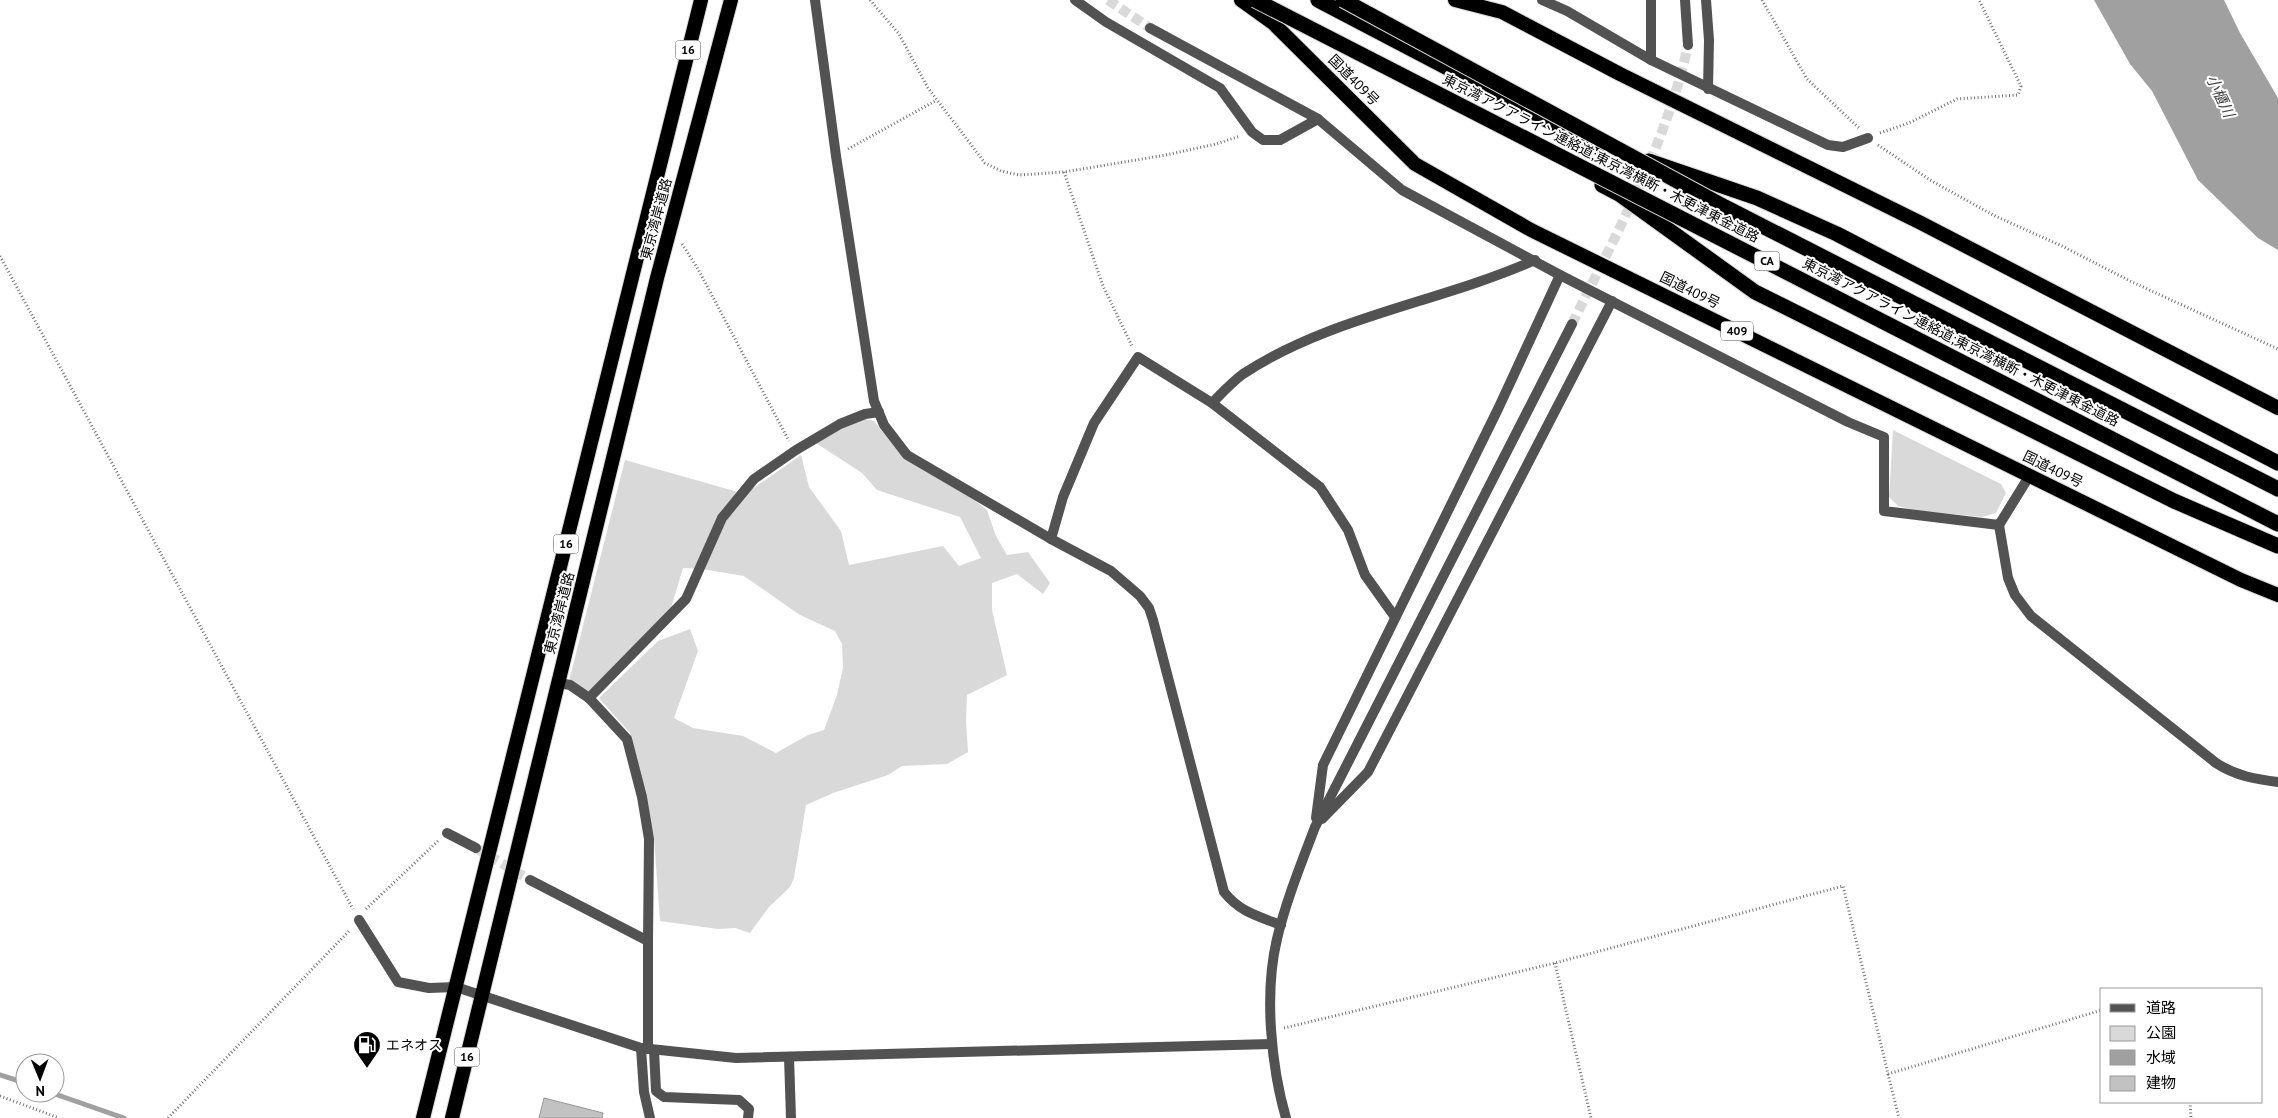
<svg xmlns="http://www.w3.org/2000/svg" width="2278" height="1118" font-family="'PT Sans','Noto Sans JP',sans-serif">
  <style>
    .green { fill: #d9d9d9 }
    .water { fill: #a0a0a0 }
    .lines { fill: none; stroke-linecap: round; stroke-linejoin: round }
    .stream { stroke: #a0a0a0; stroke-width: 5 }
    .building { fill: #c2c2c2; stroke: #969696 }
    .minor-tunnel { stroke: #d9d9d9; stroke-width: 10; stroke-dasharray: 10 5; stroke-linecap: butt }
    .trunk-casing { stroke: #dbdbdb; stroke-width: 16 }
    .motorway-casing { stroke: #dbdbdb; stroke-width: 17 }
    .path { stroke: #747474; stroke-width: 3; stroke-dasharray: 1 2.5; stroke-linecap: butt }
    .service { stroke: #525252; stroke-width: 10 }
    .minor { stroke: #525252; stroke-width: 10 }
    .tertiary { stroke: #525252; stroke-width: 10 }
    .trunk { stroke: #000; stroke-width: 14 }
    .motorway { stroke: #000; stroke-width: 15 }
    .motorway-bridge-casing { stroke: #dbdbdb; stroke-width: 17; stroke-linecap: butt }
    .motorway-bridge { stroke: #000; stroke-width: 15 }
    .labels { text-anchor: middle; stroke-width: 4; stroke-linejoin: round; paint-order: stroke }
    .shield { fill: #fff; stroke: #4c4c4c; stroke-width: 1 }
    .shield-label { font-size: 12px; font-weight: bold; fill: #000 }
    .street-label { font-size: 14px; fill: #000; stroke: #fff }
    .poi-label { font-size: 14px; fill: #000; stroke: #fff; text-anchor: start }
    .water-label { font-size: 15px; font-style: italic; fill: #414141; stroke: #fff }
  </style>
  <rect width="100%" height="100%" fill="#fff"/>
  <g class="green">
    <path d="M 861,418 L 874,421 L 904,459 L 973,499 L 987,510 L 996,536 L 1007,555 L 1028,552 L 1050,583 L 1043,594 L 1017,574 L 992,583 L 992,610 L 1007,675 L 967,695 L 966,721 L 968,752 L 947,764 L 902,766 L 888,775 L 833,793 L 806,805 L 794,878 L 790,887 L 769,907 L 750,933 L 735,928 L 718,929 L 660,921 L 654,838 L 630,733 L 599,698 L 658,641 L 690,629 L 698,651 L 674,718 L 693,728 L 743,736 L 776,753 L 808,735 L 824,730 L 837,695 L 843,668 L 842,644 L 835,631 L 800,615 L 744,576 L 702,569 L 683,568 L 671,608 L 588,692 L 569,681 L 625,460 L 745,494 L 801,455 L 809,487 L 841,531 L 849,565 L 943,546 L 959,566 L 981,558 L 960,517 L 877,490 L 862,473 L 816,443 Z"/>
    <path d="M 1893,430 L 2001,484 L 2006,493 L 1996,513 L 1982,517 L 1914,510 L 1898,506 L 1889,497 Z"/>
  </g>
  <path class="water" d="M 2094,0 L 2224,0 L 2240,33 L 2278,98 L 2278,250 L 2258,238 L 2198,180 L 2152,91 L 2130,64 Z"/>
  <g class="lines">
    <g class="stream">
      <path d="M 0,1075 L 25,1083"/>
      <path d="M 52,1093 L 124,1118"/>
    </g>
  </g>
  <path class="building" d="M 544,1098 L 603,1113 L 602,1118 L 539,1118 Z"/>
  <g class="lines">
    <g class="minor-tunnel">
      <path d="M 1108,0 L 1150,28"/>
      <path d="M 1572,324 C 1616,234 1667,143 1688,45"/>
      <path d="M 476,848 L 530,880"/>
    </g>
    <defs>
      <g id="trunk">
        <path d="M 1241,0 L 1273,23 L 1415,164 L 1531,230 L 2241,580 L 2278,595"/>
        <path d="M 1455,0 L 1502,12 L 1620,74 L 1921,223 L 2278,408"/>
        <path d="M 423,1118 L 701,0"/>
        <path d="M 452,1118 L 657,278 L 731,0"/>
      </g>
      <g id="motorway">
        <path d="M 1318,0 L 1583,139 L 1604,146"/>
        <path d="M 1649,161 L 1757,198 L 1837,234 L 2278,463"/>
        <path d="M 1602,185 L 1619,194 L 1755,292 L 2174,501 L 2278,546"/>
        <path d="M 1725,207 L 2278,489"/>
      </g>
    </defs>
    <use href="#trunk" class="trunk-casing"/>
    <use href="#motorway" class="motorway-casing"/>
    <g class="path">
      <path d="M 870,0 L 899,34 L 928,88 L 937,100 L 985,163 L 1001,171 L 1019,175 L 1064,172 L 1166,155 L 1216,144 L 1240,136"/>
      <path d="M 1762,0 L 1807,79 L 1859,128"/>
      <path d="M 1880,133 L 1909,123 L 1957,99 L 2018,95 L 2021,86 L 1979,0"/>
      <path d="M 1878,145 L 1930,180 L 1993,215 L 2062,246 L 2132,282 L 2278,349"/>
      <path d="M 848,149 L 937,100"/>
      <path d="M 1064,172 L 1103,286 L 1132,346"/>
      <path d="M 682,244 L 698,269 L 789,441"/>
      <path d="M 0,256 L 353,909"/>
      <path d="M 366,909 L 438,841"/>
      <path d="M 1555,963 L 1591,1118"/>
      <path d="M 1284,1028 L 1555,963 L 1843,886 L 1888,1074 L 2102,1010"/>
      <path d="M 1888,1074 L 1899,1118"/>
      <path d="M 0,1096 L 59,1118"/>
      <path d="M 2190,1102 L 2191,1118"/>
      <path d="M 168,1118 L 350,930"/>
    </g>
    <g class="service">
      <path d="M 559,683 L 570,685 L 589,698 L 627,739 L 642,797 L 649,839 L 648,941"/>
      <path d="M 589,698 L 686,599 L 722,518 L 754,479 L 796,450 L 840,424 L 865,414 L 879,412"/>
      <path d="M 641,1048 L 644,1092 L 650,1118"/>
      <path d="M 654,1050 L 656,1091 L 664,1097 L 739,1100 L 749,1109 L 748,1118"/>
    </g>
    <g class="minor">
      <path d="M 815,0 L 836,156 L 874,401 L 884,425 L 907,455 L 1051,539 L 1111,571 L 1140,596 L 1149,608 L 1153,620 L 1224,892 C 1240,912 1257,916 1281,925"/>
      <path d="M 1075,0 L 1106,22 L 1220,88 L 1252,132 L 1263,140 L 1280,140 L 1318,119"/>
      <path d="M 1542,0 L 1567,11 L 1651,60 L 1828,145 L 1843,147 L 1868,138"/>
      <path d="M 1651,0 L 1651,60"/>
      <path d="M 1685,0 L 1688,45"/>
      <path d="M 1706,0 L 1709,40 L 1708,89"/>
      <path d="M 1150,28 L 1318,119 L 1402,190 L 1560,275 L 1848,422 L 1884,437 L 1884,511 L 1999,525 L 2030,475"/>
      <path d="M 1212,403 C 1222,393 1232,382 1243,374 C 1329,317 1441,302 1535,260"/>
      <path d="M 1999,525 L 2008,578 L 2015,595 L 2031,616 L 2216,763 C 2236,776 2255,779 2278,782"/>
      <path d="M 1051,539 L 1063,497 L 1094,423 L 1138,357 L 1212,403 L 1320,487 L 1348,530 L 1365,575 L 1395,617"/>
      <path d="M 1316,818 L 1323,765 L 1498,409 L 1560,275"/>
      <path d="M 1322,819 L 1368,772 L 1612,301"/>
      <path d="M 447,833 L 476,848"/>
      <path d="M 530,880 L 648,941 L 648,1049"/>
      <path d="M 359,920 L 398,982 L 429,988 L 456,987"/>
      <path d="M 789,1057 L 791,1118"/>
      <path d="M 1286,1118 C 1271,1066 1264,993 1277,939 C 1286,901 1301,864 1315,827 L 1572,324"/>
    </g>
    <path class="tertiary" d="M 456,987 L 641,1048 L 736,1058 L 1271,1044"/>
    <use href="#trunk" class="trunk"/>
    <use href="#motorway" class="motorway"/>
    <defs>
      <g id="motorway-bridge">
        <path d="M 1255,0 L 2278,524"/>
        <path d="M 1343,0 L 1725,207"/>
      </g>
    </defs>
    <use href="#motorway-bridge" class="motorway-bridge-casing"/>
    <use href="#motorway-bridge" class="motorway-bridge"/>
  </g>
  <defs>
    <symbol id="fuel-pin" viewBox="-11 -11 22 30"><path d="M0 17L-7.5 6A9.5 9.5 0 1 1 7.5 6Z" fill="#000" stroke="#fff"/><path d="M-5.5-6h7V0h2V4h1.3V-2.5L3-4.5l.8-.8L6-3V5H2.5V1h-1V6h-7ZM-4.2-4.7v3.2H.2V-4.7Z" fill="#fff"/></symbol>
  </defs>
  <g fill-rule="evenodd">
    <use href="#fuel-pin" x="351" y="1029" width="32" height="43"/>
  </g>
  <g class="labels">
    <g class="shield">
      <rect x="675.5" y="40.5" width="25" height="19" rx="4"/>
      <rect x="1754.5" y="251.5" width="25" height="19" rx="4"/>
      <rect x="1721" y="321.5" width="32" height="19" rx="4"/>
      <rect x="553.5" y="534.5" width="25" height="19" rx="4"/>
      <rect x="454.5" y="1047.5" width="25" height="19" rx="4"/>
    </g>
    <g class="shield-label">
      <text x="688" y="54">16</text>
      <text x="1767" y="265">CA</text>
      <text x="1737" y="335">409</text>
      <text x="566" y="548">16</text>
      <text x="467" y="1061">16</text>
    </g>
    <g class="street-label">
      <text transform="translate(1354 80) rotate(45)" y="5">国道409号</text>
      <text transform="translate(1601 158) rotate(27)" y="5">東京湾アクアライン連絡道;東京湾横断・木更津東金道路</text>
      <text transform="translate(656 219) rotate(-75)" y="5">東京湾岸道路</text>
      <text transform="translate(1690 290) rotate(26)" y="5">国道409号</text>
      <text transform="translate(1961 342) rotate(27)" y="5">東京湾アクアライン連絡道;東京湾横断・木更津東金道路</text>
      <text transform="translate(2053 469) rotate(26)" y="5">国道409号</text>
      <text transform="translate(559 613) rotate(-76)" y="5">東京湾岸道路</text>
    </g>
    <g class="poi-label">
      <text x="386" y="1050">エネオス</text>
    </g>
    <g class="water-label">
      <text transform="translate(2220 96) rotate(65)" y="5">小櫃川</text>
    </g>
  </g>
  <rect x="2100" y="988" width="162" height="115" fill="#ffffff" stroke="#999999"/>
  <rect x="2110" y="1004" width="25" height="8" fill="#525252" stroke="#999999"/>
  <text x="2146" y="1013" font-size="15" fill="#000000">道路</text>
  <rect x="2110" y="1026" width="25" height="15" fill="#d9d9d9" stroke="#999999"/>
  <text x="2146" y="1038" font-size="15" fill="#000000">公園</text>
  <rect x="2110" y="1050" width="25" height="15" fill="#a0a0a0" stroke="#999999"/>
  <text x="2146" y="1063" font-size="15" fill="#000000">水域</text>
  <rect x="2110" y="1076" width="25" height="15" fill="#c2c2c2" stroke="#999999"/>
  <text x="2146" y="1088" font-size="15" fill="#000000">建物</text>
  <g transform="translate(40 1078) rotate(179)"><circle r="24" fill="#ffffff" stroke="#999999"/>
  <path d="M0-4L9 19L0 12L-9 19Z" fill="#000000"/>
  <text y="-8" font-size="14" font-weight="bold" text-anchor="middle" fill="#000000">N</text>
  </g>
</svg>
